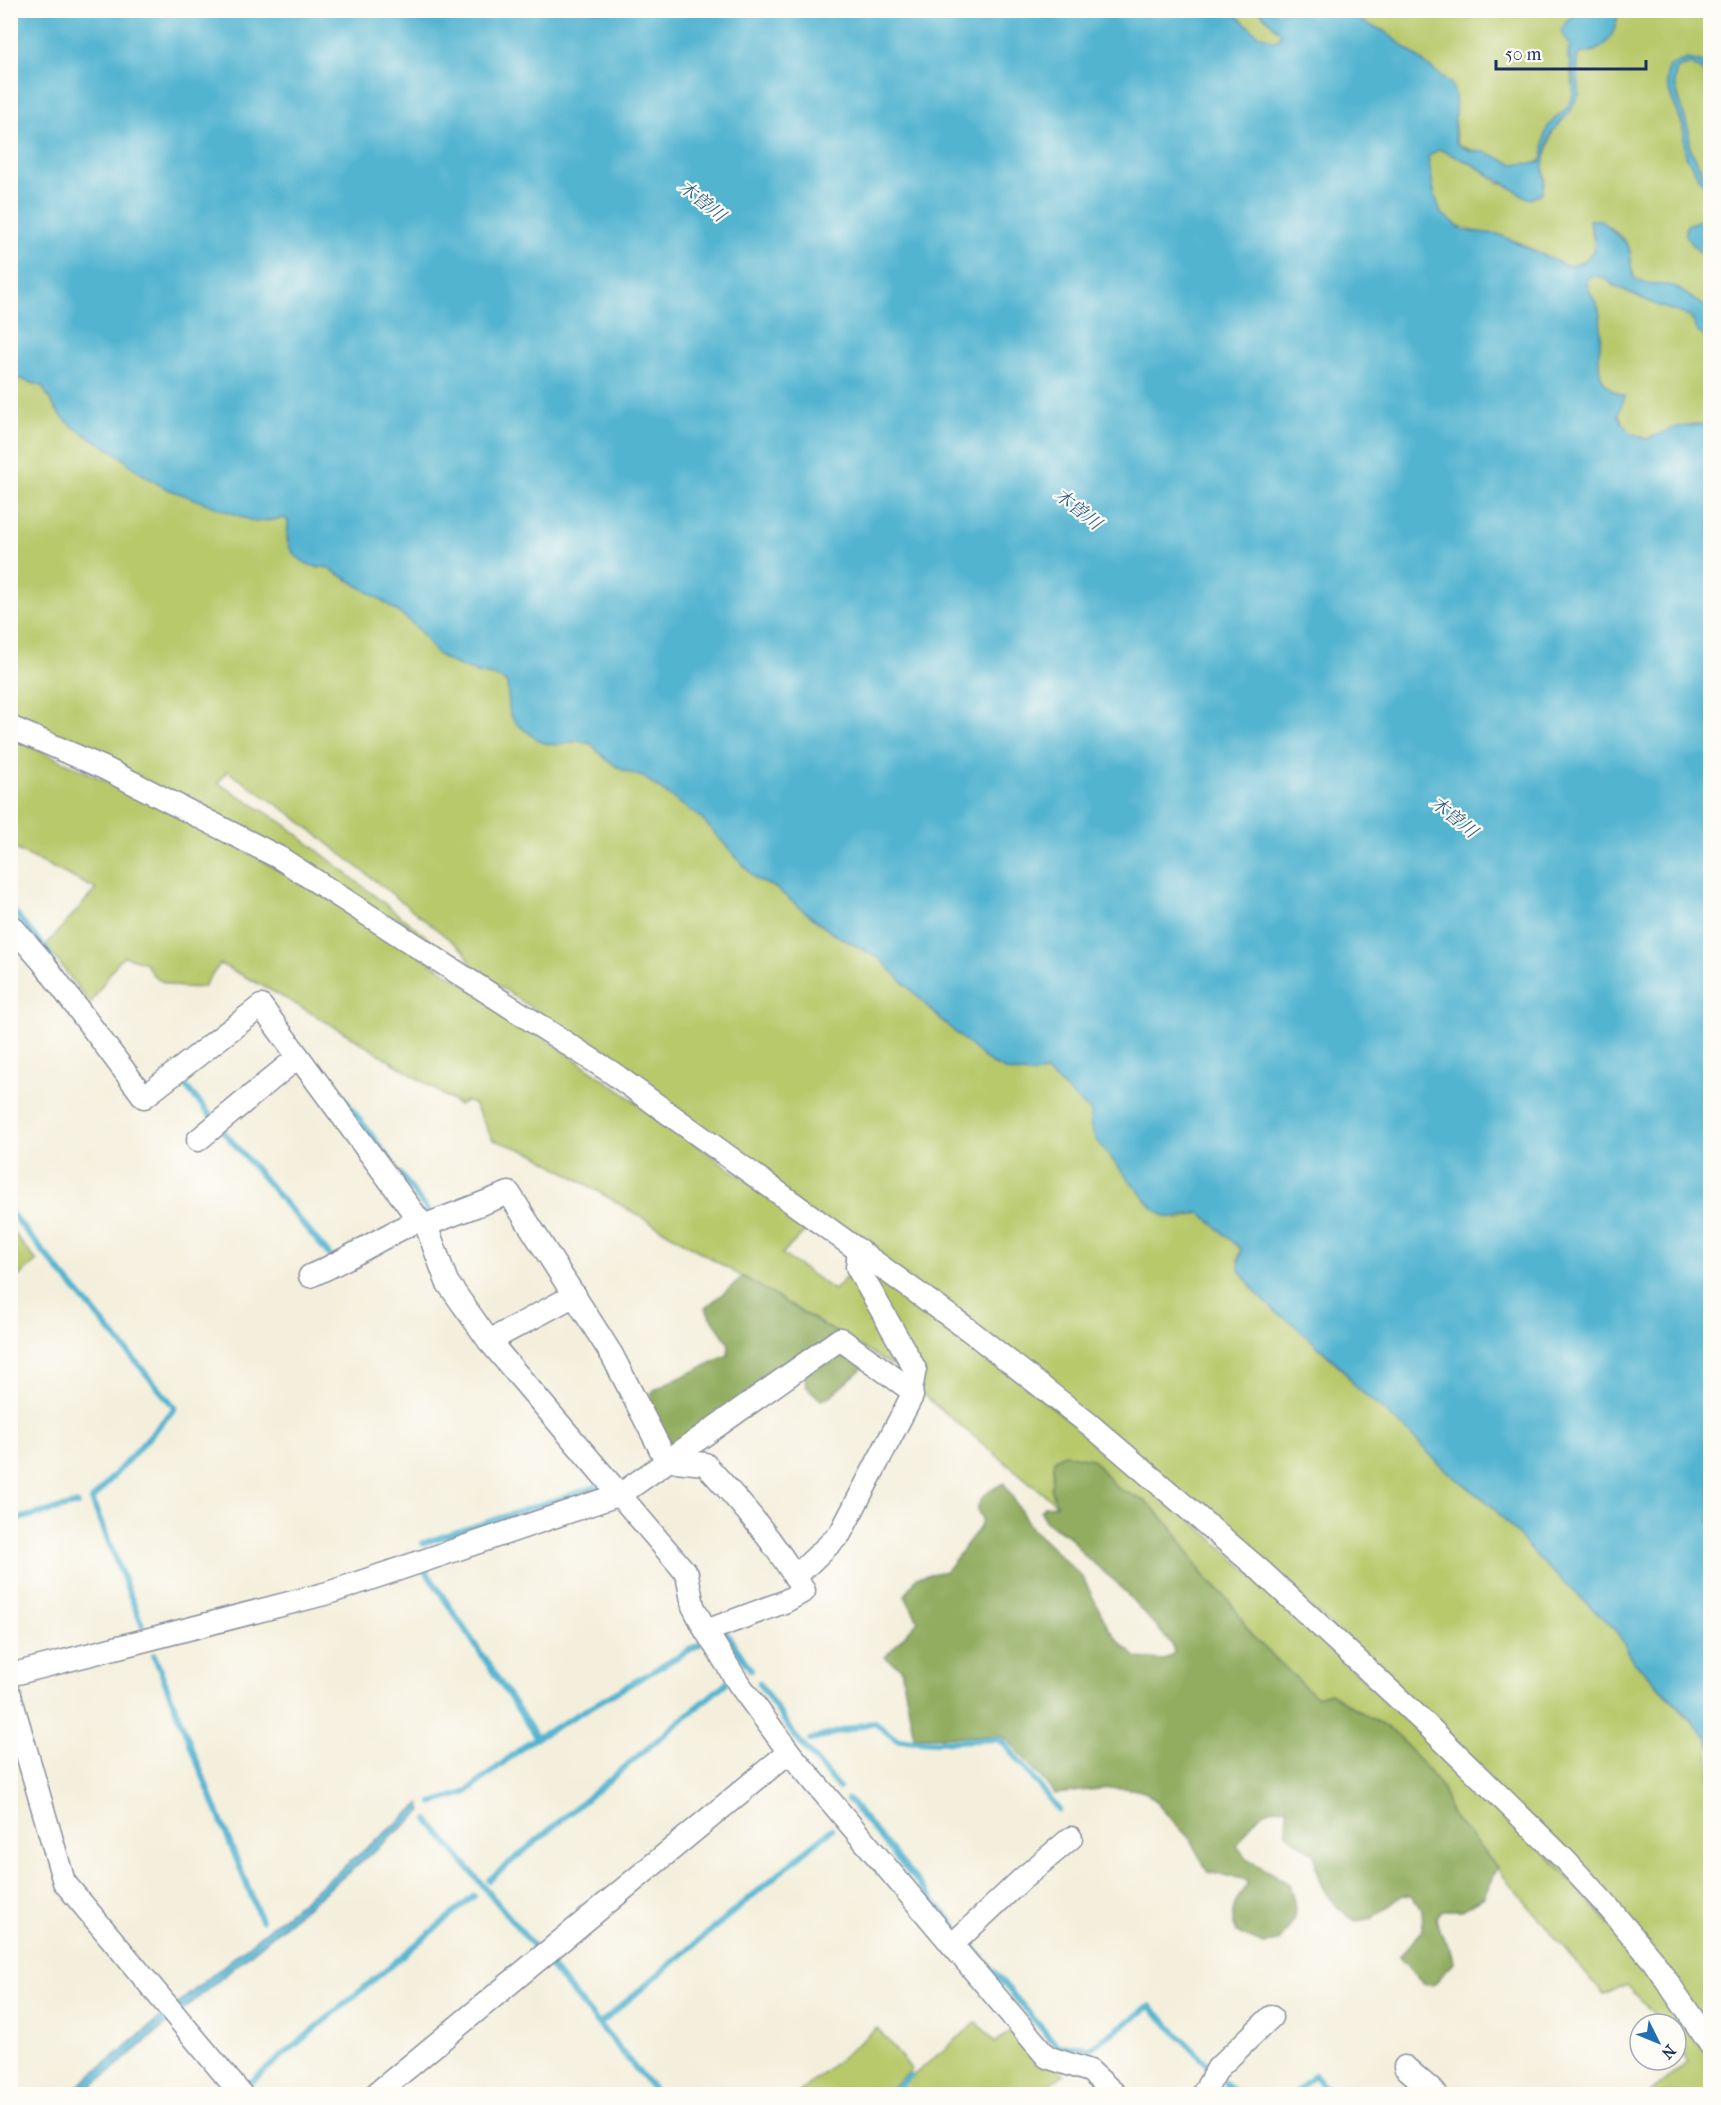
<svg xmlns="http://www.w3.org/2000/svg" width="1721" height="2105" font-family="'IM FELL French Canon','Noto Serif JP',serif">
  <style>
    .green { fill: #b8c96c; stroke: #6a7c65; stroke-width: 1.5 }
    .forest { fill: #92ad60; stroke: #566e5f; stroke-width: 1.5 }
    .water { fill: #52b4d0; stroke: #367297; stroke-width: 1.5 }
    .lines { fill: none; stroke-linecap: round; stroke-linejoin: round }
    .stream { stroke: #52b4d0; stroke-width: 6 }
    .minor-casing { stroke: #888f9d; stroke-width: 25 }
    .minor { stroke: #fff; stroke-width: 22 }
    .labels { text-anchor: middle; stroke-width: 4.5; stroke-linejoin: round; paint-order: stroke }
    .water-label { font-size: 18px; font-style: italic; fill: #2e5e86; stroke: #fdfcf7 }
  </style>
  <rect width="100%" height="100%" fill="#fdfcf7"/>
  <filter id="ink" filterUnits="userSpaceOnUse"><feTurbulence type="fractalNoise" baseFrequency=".0167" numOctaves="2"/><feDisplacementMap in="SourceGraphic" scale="12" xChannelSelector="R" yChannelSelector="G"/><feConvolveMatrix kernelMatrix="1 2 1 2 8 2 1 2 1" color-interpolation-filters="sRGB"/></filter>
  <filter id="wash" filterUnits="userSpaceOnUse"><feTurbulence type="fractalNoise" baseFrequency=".008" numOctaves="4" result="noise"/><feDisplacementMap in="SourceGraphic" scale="24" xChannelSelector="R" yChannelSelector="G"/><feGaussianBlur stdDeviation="1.35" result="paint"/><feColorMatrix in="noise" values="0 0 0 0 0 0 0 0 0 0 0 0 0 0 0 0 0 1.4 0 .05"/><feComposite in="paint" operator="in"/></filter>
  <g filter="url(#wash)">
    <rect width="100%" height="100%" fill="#f4efdc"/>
    <g class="green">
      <path d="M 1359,10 L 1581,11 L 1571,16 L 1563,36 L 1570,45 L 1568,58 L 1571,62 L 1571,78 L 1575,93 L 1572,101 L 1546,133 L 1544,158 L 1535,164 L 1513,164 L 1458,145 C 1454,138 1453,96 1451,84 L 1384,31 L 1364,23 L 1358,15 Z"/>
      <path d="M 1232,11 L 1259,11 L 1281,33 L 1280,39 C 1263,46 1241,22 1232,11 Z"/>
      <path d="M 1618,11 L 1710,11 L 1710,72 C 1701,56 1684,58 1670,66 L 1669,90 L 1683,127 L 1687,157 L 1703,184 L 1709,203 L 1707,218 L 1687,225 L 1710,265 L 1710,310 L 1674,286 L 1645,283 L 1635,279 C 1630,268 1631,262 1630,251 C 1628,239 1609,228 1600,220 L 1589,220 C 1595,240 1600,270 1567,265 C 1551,263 1533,248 1517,242 C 1491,231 1464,236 1442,214 C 1431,203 1430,173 1428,157 L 1439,149 L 1474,165 L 1499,183 L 1545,180 L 1543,166 L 1553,130 L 1569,113 L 1579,94 L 1577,57 C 1581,52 1583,53 1589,52 C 1609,46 1617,30 1618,11 Z"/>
      <path d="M 1692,63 C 1721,74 1710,160 1710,187 L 1690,148 L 1689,132 L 1674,82 L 1677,68 Z"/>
      <path d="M 1592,275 L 1605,278 L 1613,285 L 1659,306 L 1690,316 L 1710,341 L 1710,424 L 1692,424 L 1647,439 L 1631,433 L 1624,426 L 1610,391 L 1601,380 L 1598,359 L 1601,334 L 1587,289 L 1587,280 Z"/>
      <path d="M 11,376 L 42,386 L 59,414 L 76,429 L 118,454 L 139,472 L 165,488 L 268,521 L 284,518 L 288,521 L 287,541 L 317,568 L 326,567 C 353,582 398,608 419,630 C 428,639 431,652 443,658 C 452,663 463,667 473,671 C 485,677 495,673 507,683 L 510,715 L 518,725 L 542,742 L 555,745 L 578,741 L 591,744 L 608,761 L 625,771 L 643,777 L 702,819 L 757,880 L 774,887 L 832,933 L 879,958 L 938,1017 L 989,1062 L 1007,1071 L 1030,1074 L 1046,1072 L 1092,1112 L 1090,1124 L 1095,1139 L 1153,1208 L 1178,1219 L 1201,1213 L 1241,1249 L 1238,1260 L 1277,1313 L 1293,1324 L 1341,1368 L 1356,1387 L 1405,1429 L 1444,1469 L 1491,1505 L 1542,1562 L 1615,1629 L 1634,1661 L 1707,1738 L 1710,1746 L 1710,2028 L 1322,1617 L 620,1067 L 475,970 L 464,951 L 288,812 L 227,771 L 218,783 L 283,823 L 443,950 L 11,717 Z"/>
      <path d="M 10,737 C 96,776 183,816 265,862 C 455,969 633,1099 810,1226 L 782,1254 L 834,1290 L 854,1269 L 908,1375 L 533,1153 L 493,1140 L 474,1104 L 466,1101 L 459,1105 C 381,1054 303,1005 220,964 L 203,987 C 182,989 154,986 146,963 L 124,956 C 114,963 99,992 90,1004 L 46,945 L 96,889 L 11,847 Z"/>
      <path d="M 10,1229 L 37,1261 L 11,1283 L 10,1283 Z"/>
      <path d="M 864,1263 L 992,1358 L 1205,1532 L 1310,1628 L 1536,1843 L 1647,1966 L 1707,2053 L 1710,2059 L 1710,2094 L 1649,2094 L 1688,2062 L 1676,2039 L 1676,2024 L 1663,2024 L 1627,1985 L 1604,1995 L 1450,1813 L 1443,1789 L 1398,1736 L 1330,1693 L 1316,1697 L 1252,1636 L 1231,1603 L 1203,1575 L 1170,1526 L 1147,1502 L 1117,1488 L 1092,1459 L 1057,1505 L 916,1389 Z"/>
      <path d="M 977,2022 L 995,2043 L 1010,2031 L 1064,2074 L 1037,2094 L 891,2094 Z"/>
      <path d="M 877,2028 L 912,2070 L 883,2094 L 797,2094 Z"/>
    </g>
    <g class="forest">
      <path d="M 744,1277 L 837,1333 L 669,1452 L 646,1407 L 652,1402 L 651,1394 L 654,1390 L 728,1355 L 729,1344 L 705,1308 Z"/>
      <path d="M 840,1346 L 866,1365 L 828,1398 L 821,1400 L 806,1386 L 805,1376 Z"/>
      <path d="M 1064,1454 L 1092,1459 L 1117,1488 L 1147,1502 L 1170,1526 L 1203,1575 L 1231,1603 L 1252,1636 L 1316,1697 L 1330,1693 L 1398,1735 L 1443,1789 L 1450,1813 L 1497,1867 L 1484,1897 L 1462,1910 L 1441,1910 L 1436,1917 C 1439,1941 1452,1940 1454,1963 L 1433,1985 L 1422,1983 L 1399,1957 L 1423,1930 L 1422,1910 L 1411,1896 L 1403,1895 L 1373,1918 L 1356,1921 C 1331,1905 1315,1885 1315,1855 L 1286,1833 L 1287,1807 C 1255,1809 1253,1823 1237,1846 L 1246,1858 L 1289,1884 C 1298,1914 1298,1919 1278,1942 L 1264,1944 L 1237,1933 C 1227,1912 1236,1900 1248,1883 L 1244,1879 L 1208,1872 L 1189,1838 L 1147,1793 C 1120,1782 1083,1792 1055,1794 L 1009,1741 L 1001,1736 L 914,1737 L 901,1668 L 885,1657 L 918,1621 L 905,1596 L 917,1577 L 946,1571 L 980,1527 L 982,1519 L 977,1510 C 981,1495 990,1490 1004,1483 L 1031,1528 L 1083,1578 L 1109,1629 L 1123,1646 L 1137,1658 L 1164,1660 L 1174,1653 L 1172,1644 L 1116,1582 L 1084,1555 L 1069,1536 L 1045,1521 L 1041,1511 L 1044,1506 L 1057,1505 L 1051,1489 L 1054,1460 Z"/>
    </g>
    <g class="water">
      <path d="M 1232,11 L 1257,34 L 1275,41 L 1279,39 L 1281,33 L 1259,11 L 1359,11 L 1358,15 L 1364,23 L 1384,31 L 1451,84 C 1462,104 1448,129 1458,145 L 1471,151 L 1485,152 L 1513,164 L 1540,163 C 1547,154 1542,142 1546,131 C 1549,123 1558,116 1565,110 C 1580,94 1572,72 1568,54 L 1570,45 L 1561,32 L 1567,20 L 1581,11 L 1618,11 C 1617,26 1611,45 1594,51 C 1587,54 1582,51 1577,57 L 1579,94 L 1569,113 L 1551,133 L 1543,166 L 1545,180 L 1542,193 L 1531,199 L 1526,197 L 1474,165 L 1439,149 L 1428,157 L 1434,192 L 1441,213 L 1465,231 L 1498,234 L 1565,265 L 1574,265 L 1585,261 L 1595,249 L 1596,243 L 1589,220 L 1600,220 L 1627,244 C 1633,255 1628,267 1635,279 L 1645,283 L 1674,286 L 1710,310 L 1710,341 L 1698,332 L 1690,316 L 1659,306 L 1613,285 L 1605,278 L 1592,275 L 1587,280 C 1587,293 1596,298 1599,310 C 1608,344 1581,381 1625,396 L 1618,415 C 1624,428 1632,436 1647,439 L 1676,427 L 1710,424 L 1710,1746 L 1707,1738 L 1686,1714 L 1634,1661 L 1615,1629 L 1542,1562 L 1491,1505 L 1444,1469 L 1405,1429 L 1356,1387 L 1341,1367 L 1293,1324 L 1277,1313 L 1258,1295 L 1239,1270 L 1241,1249 L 1201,1213 C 1179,1213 1173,1226 1153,1208 L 1095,1139 L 1090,1124 L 1091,1112 L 1046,1072 L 1030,1074 L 1007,1071 L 989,1062 L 938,1017 L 879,958 L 832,933 L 774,887 L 757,880 L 702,819 L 643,777 L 625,771 L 608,761 L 591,744 L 578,741 L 555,745 L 541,742 L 518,725 L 510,715 L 507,683 C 496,673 485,677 473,671 C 463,667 452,663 443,658 C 431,652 428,639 419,630 C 398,608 353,582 326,567 C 312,569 291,558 288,542 C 286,536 289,528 288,521 L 284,518 L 255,522 L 165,488 L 139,472 L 118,454 L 76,429 L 59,414 L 42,386 L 11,376 L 11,11 Z"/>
      <path d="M 1687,59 L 1703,63 L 1710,72 L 1710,93 L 1704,73 L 1692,64 L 1677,68 L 1674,82 L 1689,132 L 1690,148 L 1710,187 L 1710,265 L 1685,235 L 1687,225 L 1707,218 C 1719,197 1693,173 1686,155 C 1683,146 1685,136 1683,127 C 1679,108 1659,85 1670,66 Z"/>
      <path d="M 420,1804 L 422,1811 L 83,2094 L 68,2094 Z"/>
    </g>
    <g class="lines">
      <g class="stream">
        <path d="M 10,907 L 50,955"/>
        <path d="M 181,1081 L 211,1116"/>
        <path d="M 342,1096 L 392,1163"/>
        <path d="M 222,1130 L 332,1258"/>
        <path d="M 400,1174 L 430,1214"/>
        <path d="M 10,1212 L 175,1408 L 92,1500 L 142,1625"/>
        <path d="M 10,1521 L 77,1504"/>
        <path d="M 423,1543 L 595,1487"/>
        <path d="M 426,1571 L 537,1738"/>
        <path d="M 726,1633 L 751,1670"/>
        <path d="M 154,1655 L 261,1920"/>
        <path d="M 759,1683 L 794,1735 L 839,1788"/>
        <path d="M 810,1740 L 874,1722 L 897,1740 L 939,1742 L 998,1739 L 1005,1744 L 1059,1810"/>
        <path d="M 848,1799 L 958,1930"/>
        <path d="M 432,1803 L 465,1793 L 528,1743 L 700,1644"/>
        <path d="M 428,1820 L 535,1948"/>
        <path d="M 489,1880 L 726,1683"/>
        <path d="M 971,1945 L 1057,2046 L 1091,2048 L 1150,2006 L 1209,2066"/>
        <path d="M 547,1962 L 657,2094"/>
        <path d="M 603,2021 L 832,1829"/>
        <path d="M 1225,2083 L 1237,2094"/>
        <path d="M 245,2087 L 474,1896"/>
        <path d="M 888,2094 L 910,2076"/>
        <path d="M 1295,2094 L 1314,2075 L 1331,2094"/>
      </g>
    </g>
  </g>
  <g filter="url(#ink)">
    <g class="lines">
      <defs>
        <g id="minor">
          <path d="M 10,727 L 104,768 L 280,858 L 611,1072 L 969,1330 L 1089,1424 L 1260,1570 L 1428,1726 L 1563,1858 L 1609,1908 L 1654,1962 L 1710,2044"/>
          <path d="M 10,924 L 42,961 L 144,1097 L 261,1006 L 419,1220 L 426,1225 L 447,1282 L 489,1341 L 687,1574 L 693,1606 L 706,1631 L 739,1684 L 789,1752 L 1047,2057 L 1090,2071 L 1115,2094"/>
          <path d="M 198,1140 L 298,1057"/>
          <path d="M 426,1225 L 509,1193 L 612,1355 L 666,1460 L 705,1464 C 744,1506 774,1541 804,1591 L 784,1602 L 706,1631"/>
          <path d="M 310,1276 C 348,1260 381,1237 419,1220"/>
          <path d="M 489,1341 L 575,1295"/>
          <path d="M 795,1577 L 840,1534 L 912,1396 L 911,1390"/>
          <path d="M 10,1675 L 328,1593 L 621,1494 L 840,1339 L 911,1390 L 915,1369 L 857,1267 L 859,1250"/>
          <path d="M 10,1695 L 64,1882 L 241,2094"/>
          <path d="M 952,1945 L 1021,1880 L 1071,1838"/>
          <path d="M 1405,2067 L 1436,2094"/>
          <path d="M 376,2094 L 789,1752"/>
          <path d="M 1203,2094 L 1218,2068 L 1271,2017"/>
        </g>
      </defs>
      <use href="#minor" class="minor-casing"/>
      <use href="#minor" class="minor"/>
    </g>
  </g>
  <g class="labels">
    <g class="water-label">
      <text transform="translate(702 201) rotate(39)" y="6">木曽川</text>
      <text transform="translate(1078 509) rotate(39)" y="6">木曽川</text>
      <text transform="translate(1454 817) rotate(39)" y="6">木曽川</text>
    </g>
  </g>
  <rect width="1721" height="2105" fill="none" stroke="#fdfcf7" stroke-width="36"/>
  <g transform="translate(1658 2042) rotate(133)"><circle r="28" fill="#fdfcf7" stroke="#a3aaba" stroke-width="1.5"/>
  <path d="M0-4.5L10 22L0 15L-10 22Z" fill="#1f6fb2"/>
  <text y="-9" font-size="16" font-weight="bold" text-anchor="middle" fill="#1b2f5e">N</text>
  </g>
  <path d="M1496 60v9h150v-9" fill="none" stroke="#1b2f5e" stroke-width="3"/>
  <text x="1505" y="60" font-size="18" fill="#1b2f5e" stroke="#fdfcf7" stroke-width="4.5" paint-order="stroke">50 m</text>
</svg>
